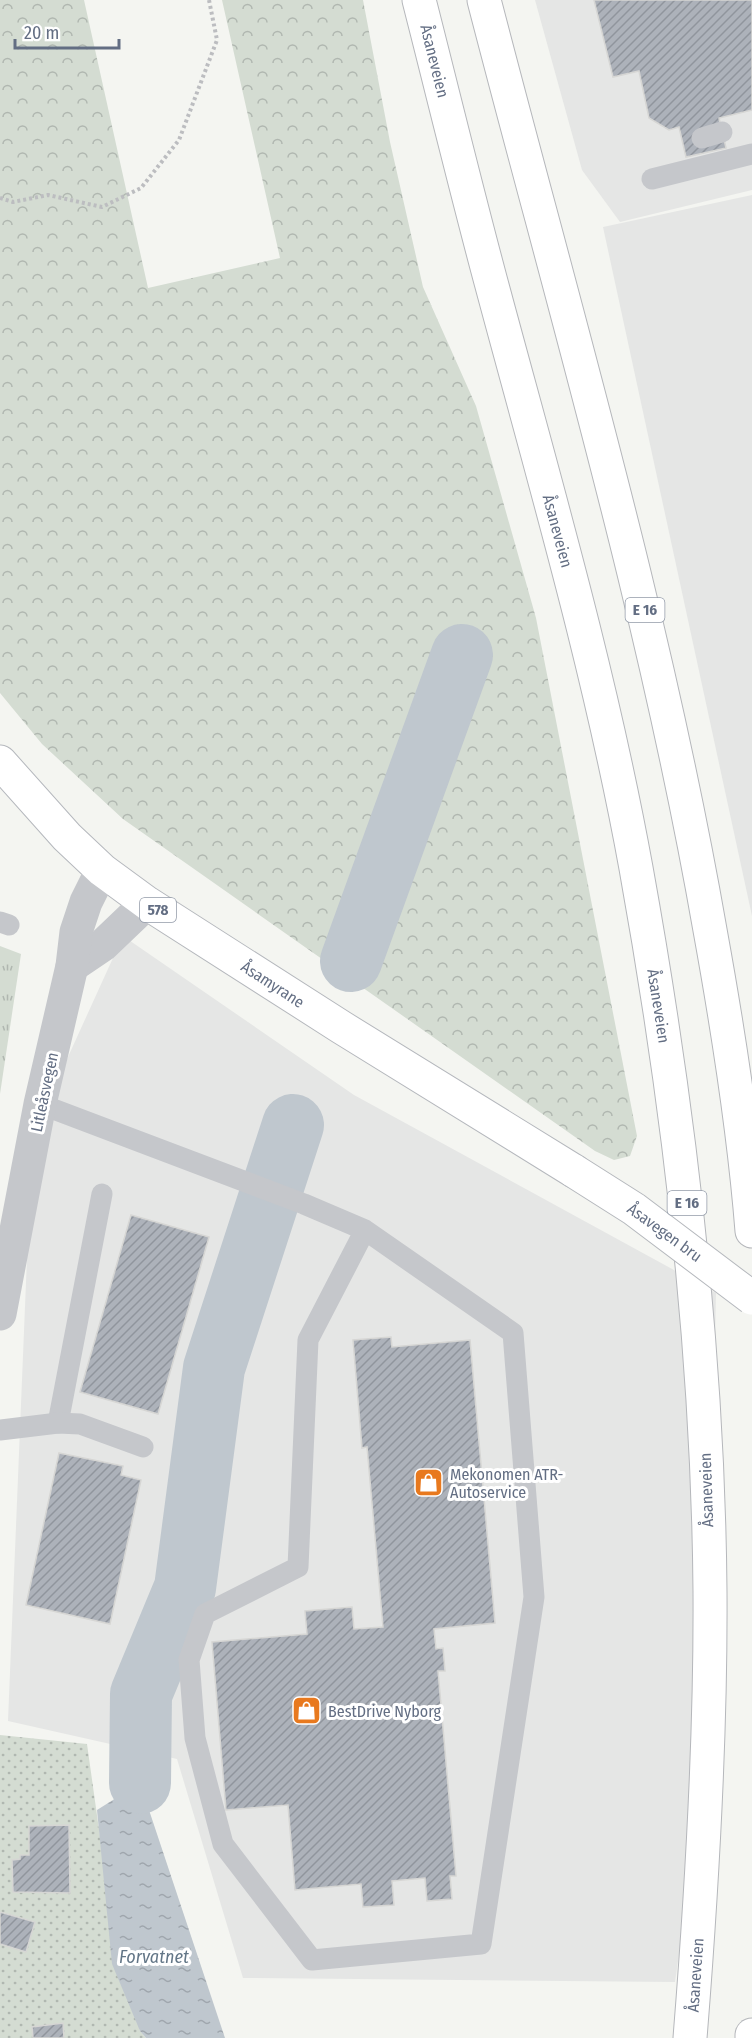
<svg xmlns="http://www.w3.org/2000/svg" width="752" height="2038" font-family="'Fira Sans Condensed',sans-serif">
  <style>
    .built { fill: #e5e6e5 }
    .grass { fill: url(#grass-tufts) }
    .forest { fill: url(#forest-crowns) }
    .park { fill: url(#park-dots) }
    .water { fill: url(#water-ripples) }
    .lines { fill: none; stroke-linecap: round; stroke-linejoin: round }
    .river { stroke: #bfc7ce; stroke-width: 62 }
    .building { fill: url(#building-hatch); stroke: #d6d6d4; stroke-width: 1.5 }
    .primary-casing { stroke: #b5b8bd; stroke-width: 35 }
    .motorway-casing { stroke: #b5b7bb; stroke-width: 35 }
    .path { stroke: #bcbdc0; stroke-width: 4; stroke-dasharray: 3 3; stroke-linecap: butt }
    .service { stroke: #c5c7cb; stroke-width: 21 }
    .tertiary { stroke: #c5c7cb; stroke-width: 33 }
    .primary { stroke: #fff; stroke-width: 33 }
    .motorway { stroke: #fff; stroke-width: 33 }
    .primary-bridge-casing { stroke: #b5b8bd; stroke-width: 35; stroke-linecap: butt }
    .primary-bridge { stroke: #fff; stroke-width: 33 }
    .labels { text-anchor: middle; stroke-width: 6; stroke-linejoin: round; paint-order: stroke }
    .shield { fill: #fff; stroke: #929aa8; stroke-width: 1.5 }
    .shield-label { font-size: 15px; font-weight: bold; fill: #636e83 }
    .street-label { font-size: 16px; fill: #636e83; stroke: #fff }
    .poi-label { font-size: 16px; fill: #636e83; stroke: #fff; text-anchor: start }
    .water-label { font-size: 18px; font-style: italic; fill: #637687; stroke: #fff }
  </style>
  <defs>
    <pattern id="grass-tufts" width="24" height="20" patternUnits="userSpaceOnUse" patternTransform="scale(1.5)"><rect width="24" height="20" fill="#d4dcd2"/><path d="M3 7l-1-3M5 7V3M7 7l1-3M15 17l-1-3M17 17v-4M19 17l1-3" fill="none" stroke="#b0b7b0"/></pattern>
    <pattern id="forest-crowns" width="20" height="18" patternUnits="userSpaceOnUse" patternTransform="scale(1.5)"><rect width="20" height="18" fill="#d4dcd2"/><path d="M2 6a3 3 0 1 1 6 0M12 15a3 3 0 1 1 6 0" fill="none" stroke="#b0b7b0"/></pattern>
    <pattern id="park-dots" width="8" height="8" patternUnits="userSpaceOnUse" patternTransform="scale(1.5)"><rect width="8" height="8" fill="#d4dcd2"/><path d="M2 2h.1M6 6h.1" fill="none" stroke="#b0b7b0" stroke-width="1.8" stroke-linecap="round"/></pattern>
    <pattern id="water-ripples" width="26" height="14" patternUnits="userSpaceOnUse" patternTransform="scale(1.5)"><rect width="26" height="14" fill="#bfc7ce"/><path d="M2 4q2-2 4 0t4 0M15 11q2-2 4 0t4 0" fill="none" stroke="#9fa6ad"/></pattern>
    <pattern id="building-hatch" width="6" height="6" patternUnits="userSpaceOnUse" patternTransform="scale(1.5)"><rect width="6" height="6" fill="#adb2ba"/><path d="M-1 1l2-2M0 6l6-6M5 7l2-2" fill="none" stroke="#90959d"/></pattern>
  </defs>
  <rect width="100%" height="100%" fill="#f4f5f1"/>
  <g class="built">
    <path d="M 535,0 L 752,0 L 752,190 L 620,222 L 582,170 Z"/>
    <path d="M 752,195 L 752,916 L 603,227 Z"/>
    <path d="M 123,936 L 354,1095 L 716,1293 L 707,1763 L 675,1982 L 243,1978 L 177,1759 L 8,1721 L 32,1136 Z"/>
  </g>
  <path class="grass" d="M 0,946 L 21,954 L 0,1094 Z"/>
  <path class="forest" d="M 0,0 L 84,0 L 148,288 L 280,258 L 222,0 L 363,0 L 390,142 L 423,287 L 476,406 L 536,618 L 637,1136 L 630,1156 L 614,1160 L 595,1151 L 123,819 L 42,744 L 0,693 Z"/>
  <path class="park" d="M 0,1735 L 87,1744 L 103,1858 L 140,2031 L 146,2038 L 0,2038 Z"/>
  <path class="water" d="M 140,1783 L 225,2038 L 146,2038 L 140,2031 L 112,1964 L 97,1810 Z"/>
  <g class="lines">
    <g class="river">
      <path d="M 351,961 L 462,655"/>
      <path d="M 140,1783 L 141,1694 L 185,1588 L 214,1368 L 293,1125"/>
    </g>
  </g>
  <g class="building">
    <path d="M 594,0 L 752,0 L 752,110 L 719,118 L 726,148 L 686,157 L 679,127 L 669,130 L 649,118 L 639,71 L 613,77 Z"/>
    <path d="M 131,1215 L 209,1237 L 158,1414 L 80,1392 Z"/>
    <path d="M 391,1337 L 392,1347 L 470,1340 L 495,1623 L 434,1629 L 436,1649 L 443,1648 L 445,1671 L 438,1671 L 456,1876 L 450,1876 L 452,1899 L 427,1901 L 425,1878 L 392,1881 L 394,1905 L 363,1907 L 361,1884 L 295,1890 L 288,1805 L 226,1810 L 212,1642 L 307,1634 L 305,1611 L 352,1607 L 354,1629 L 383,1627 L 367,1447 L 362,1448 L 353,1340 Z"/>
    <path d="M 59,1453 L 123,1466 L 121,1475 L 141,1480 L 110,1624 L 26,1605 Z"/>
    <path d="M 69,1825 L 70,1893 L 13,1892 L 12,1860 L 20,1859 L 20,1855 L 29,1855 L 29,1826 Z"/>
    <path d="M 0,1912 L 35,1922 L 26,1952 L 0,1944 Z"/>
    <path d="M 63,2023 L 64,2038 L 33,2038 L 32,2027 Z"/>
  </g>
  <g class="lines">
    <defs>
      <path id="primary" d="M 0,762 L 67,837 L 102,870 L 147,903 L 341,1027 L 574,1171"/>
      <g id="motorway">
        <path d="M 419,0 C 443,94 466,189 491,282 C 543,476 600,670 636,868 C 679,1106 708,1349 710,1591 C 711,1740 702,1889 690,2038"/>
        <path d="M 484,0 C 564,309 655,615 710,930 C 728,1029 744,1130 752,1231"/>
        <path d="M 752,2038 L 752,2035"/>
      </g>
    </defs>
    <use href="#primary" class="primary-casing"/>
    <use href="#motorway" class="motorway-casing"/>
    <path class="path" d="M 0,198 L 13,202 L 48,195 L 102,207 L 141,188 L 179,140 L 217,40 L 209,0"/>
    <g class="service">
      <path d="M 702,138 L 722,132"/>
      <path d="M 652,179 L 752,154"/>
      <path d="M 0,922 L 9,925"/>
      <path d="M 40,1104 L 304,1204 L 365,1230 L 513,1333 L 534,1597 L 481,1944 L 312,1960 L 223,1844 L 195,1738 L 189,1660 L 205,1614 L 298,1567 L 308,1340 L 365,1230"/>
      <path d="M 58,1423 L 102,1194"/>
      <path d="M 0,1430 L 58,1423 L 80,1424 L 143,1447"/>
    </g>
    <g class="tertiary">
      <path d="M 72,966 L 103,945 L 147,903"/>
      <path d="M 0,1314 L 40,1104 L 72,966 L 76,932 L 86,902 L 102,870"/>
    </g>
    <use href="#primary" class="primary"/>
    <use href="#motorway" class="motorway"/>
    <defs>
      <path id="primary-bridge" d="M 574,1171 L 634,1209 L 752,1298"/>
    </defs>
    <use href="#primary-bridge" class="primary-bridge-casing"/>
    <use href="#primary-bridge" class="primary-bridge"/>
  </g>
  <defs>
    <symbol id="shop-square" viewBox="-11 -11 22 22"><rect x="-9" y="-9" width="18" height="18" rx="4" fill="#e8791e" stroke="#fff"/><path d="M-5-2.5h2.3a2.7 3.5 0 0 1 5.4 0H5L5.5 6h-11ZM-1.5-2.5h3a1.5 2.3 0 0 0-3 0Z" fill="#fff"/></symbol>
  </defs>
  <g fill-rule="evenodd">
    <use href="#shop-square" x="412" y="1466" width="33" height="33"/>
    <use href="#shop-square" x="290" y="1694" width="33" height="33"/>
  </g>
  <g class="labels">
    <g class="shield">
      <rect x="625.5" y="598" width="39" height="24" rx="4.5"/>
      <rect x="140" y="898" width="36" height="24" rx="4.5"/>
      <rect x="667.5" y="1191" width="39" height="24" rx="4.5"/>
    </g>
    <g class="shield-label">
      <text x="645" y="615">E 16</text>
      <text x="158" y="915">578</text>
      <text x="687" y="1208">E 16</text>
    </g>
    <g class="street-label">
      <text transform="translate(435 61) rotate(76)" y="6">Åsaneveien</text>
      <text transform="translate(558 531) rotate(75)" y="6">Åsaneveien</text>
      <text transform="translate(273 984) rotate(33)" y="6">Åsamyrane</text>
      <text transform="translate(659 1006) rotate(81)" y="6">Åsaneveien</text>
      <text transform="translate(44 1092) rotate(-78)" y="6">Litleåsvegen</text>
      <text transform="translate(665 1232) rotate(36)" y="6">Åsavegen bru</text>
      <text transform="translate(706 1490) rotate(-92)" y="6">Åsaneveien</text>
      <text transform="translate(695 1975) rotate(-86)" y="6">Åsaneveien</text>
    </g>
    <g class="poi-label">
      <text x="450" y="1480">Mekonomen ATR-<tspan x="450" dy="18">Autoservice</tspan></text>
      <text x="328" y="1717">BestDrive Nyborg</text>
    </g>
    <g class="water-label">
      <text x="154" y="1963">Forvatnet</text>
    </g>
  </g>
  <path d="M15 39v9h104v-9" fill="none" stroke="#636e83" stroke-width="3"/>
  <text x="24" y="39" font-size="18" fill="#636e83" stroke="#ffffff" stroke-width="4.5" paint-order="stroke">20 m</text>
</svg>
